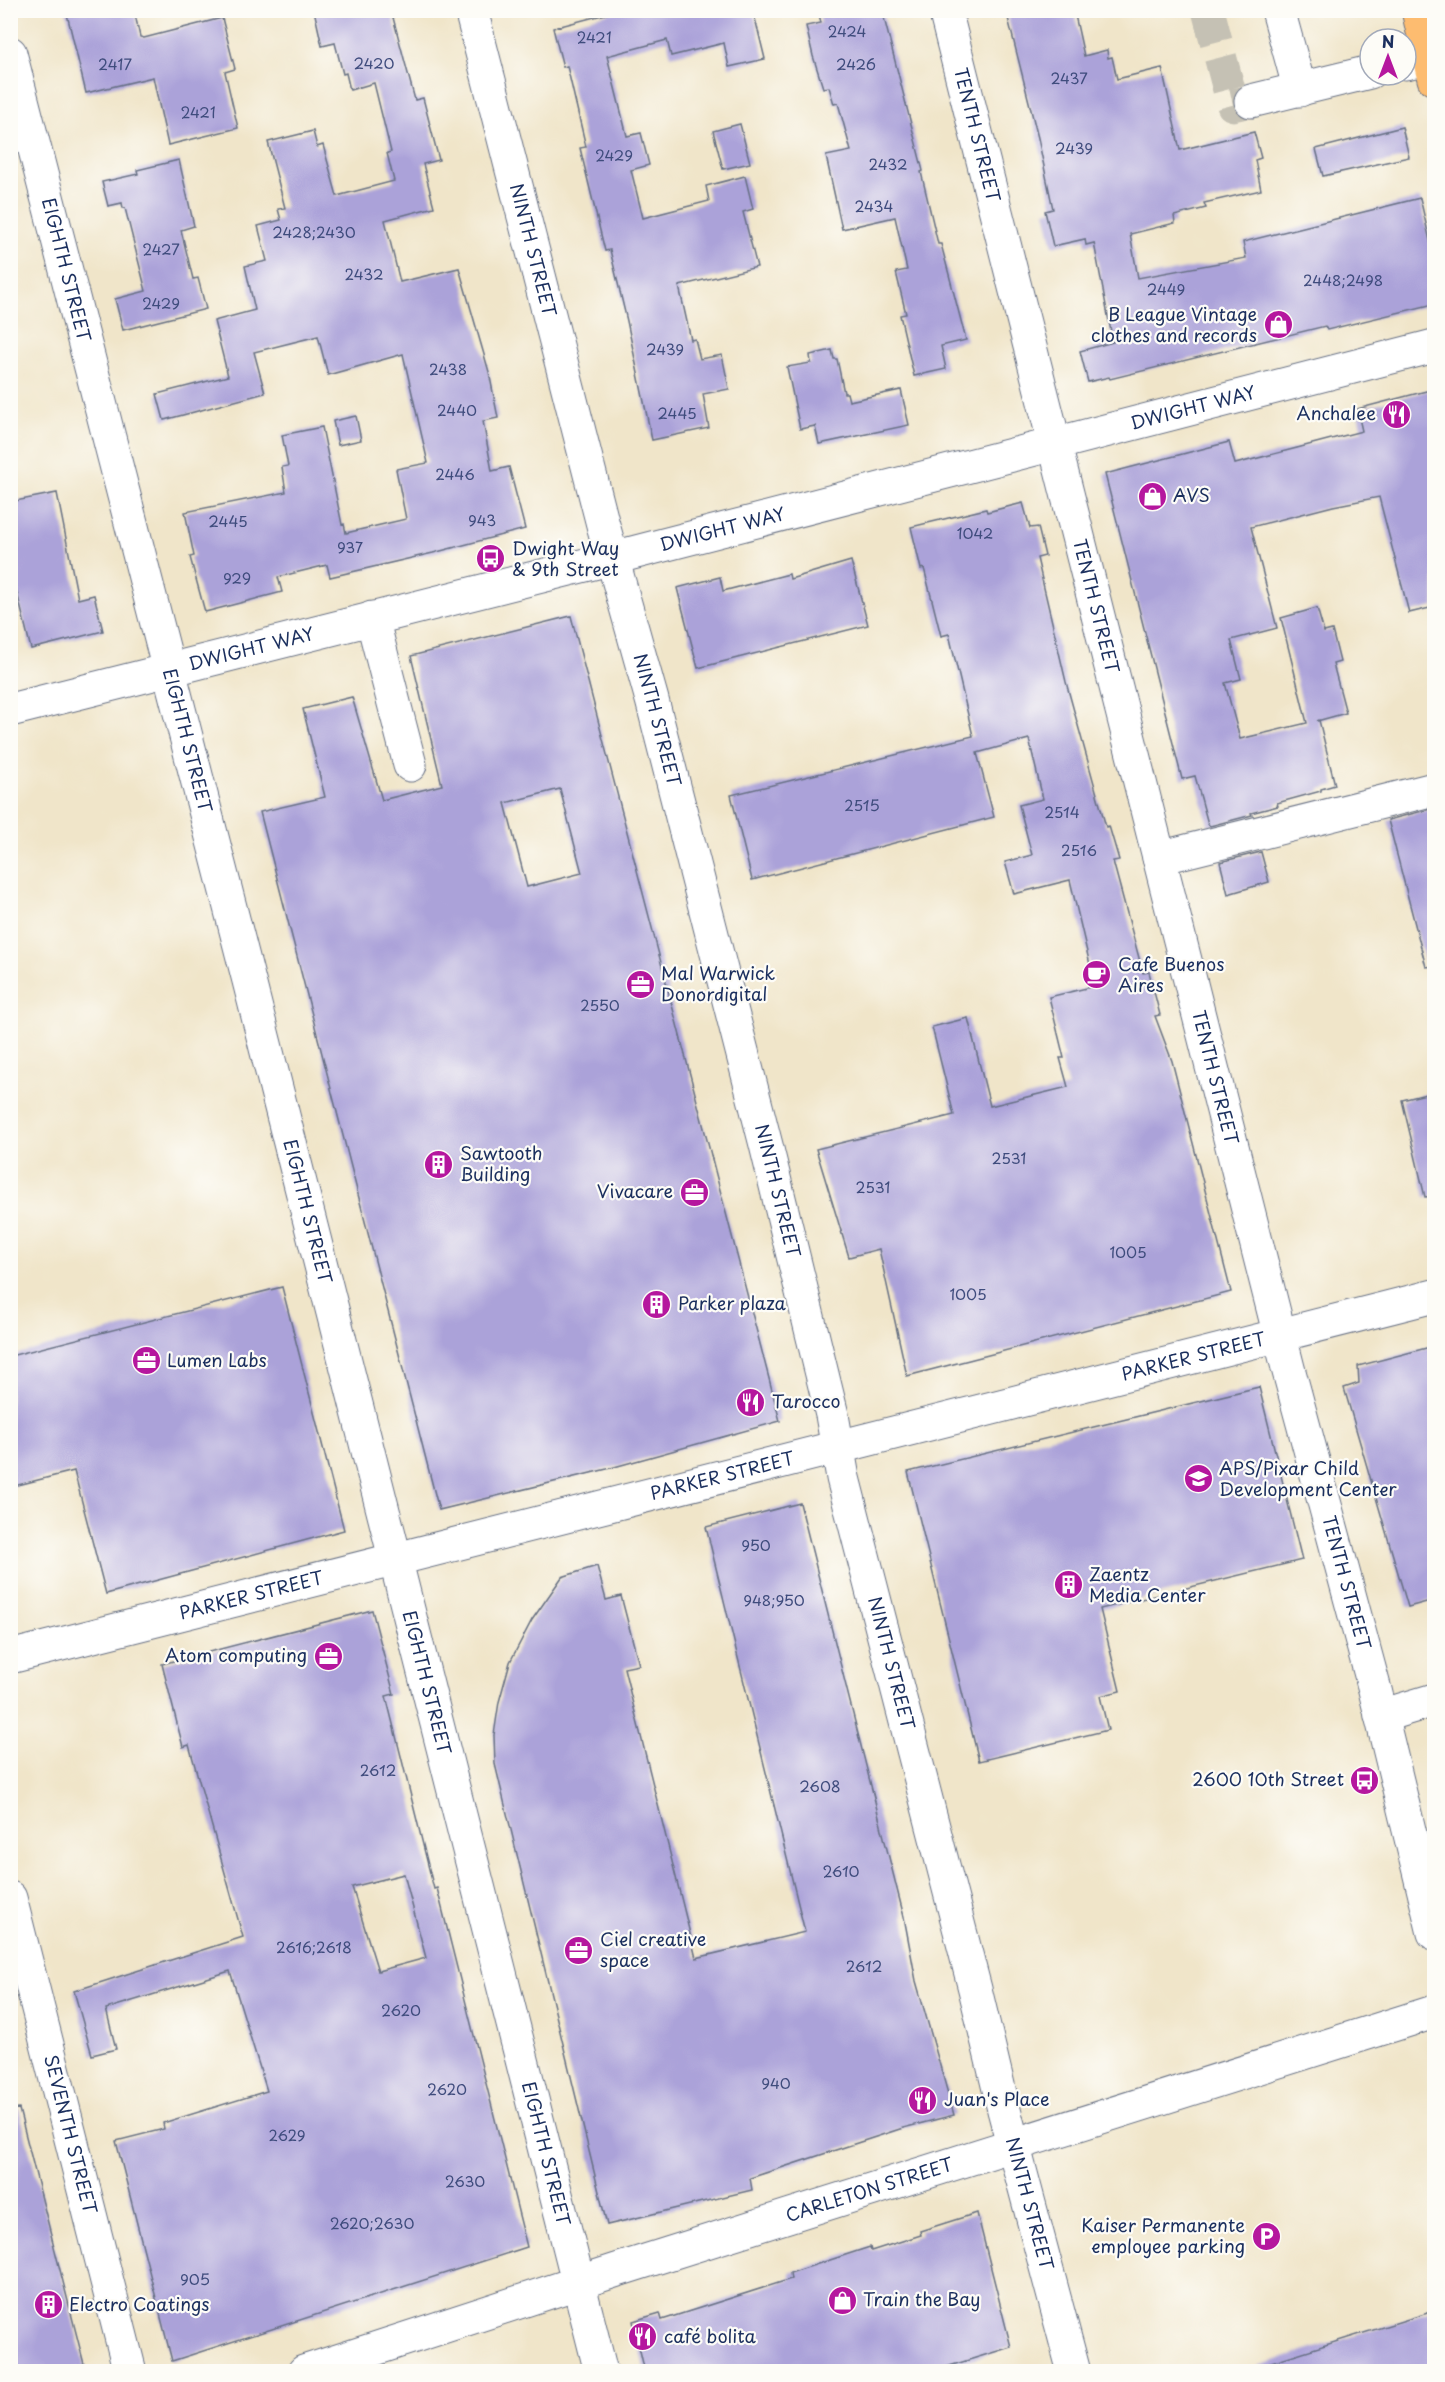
<svg xmlns="http://www.w3.org/2000/svg" width="1445" height="2382" font-family="'Playpen Sans',sans-serif">
  <style>
    .building { fill: #aba2d9; fill-rule: evenodd }
    .lines { fill: none; stroke-linecap: round; stroke-linejoin: round }
    .minor-tunnel { stroke: #c5c1b4; stroke-width: 33; stroke-dasharray: 33 16; stroke-linecap: butt }
    .minor-casing { stroke: #666f83; stroke-width: 35 }
    .major-casing { stroke: #666f83; stroke-width: 35 }
    .minor { stroke: #fff; stroke-width: 33 }
    .major { stroke: #fdbc70; stroke-width: 33 }
    .labels { text-anchor: middle; stroke-width: 4.5; stroke-linejoin: round; paint-order: stroke }
    .number-label { font-size: 15px; fill: #3f4c7d }
    .street-label { font-size: 18px; fill: #1b2f5e; stroke: #fdfcf7 }
    .poi-label { font-size: 18px; fill: #1b2f5e; stroke: #fdfcf7; text-anchor: start }
  </style>
  <rect width="100%" height="100%" fill="#fdfcf7"/>
  <filter id="ink" filterUnits="userSpaceOnUse"><feTurbulence type="fractalNoise" baseFrequency=".0167" numOctaves="2"/><feDisplacementMap in="SourceGraphic" scale="12" xChannelSelector="R" yChannelSelector="G"/><feConvolveMatrix kernelMatrix="1 2 1 2 8 2 1 2 1" color-interpolation-filters="sRGB"/></filter>
  <filter id="wash" filterUnits="userSpaceOnUse"><feTurbulence type="fractalNoise" baseFrequency=".008" numOctaves="4" result="noise"/><feDisplacementMap in="SourceGraphic" scale="24" xChannelSelector="R" yChannelSelector="G"/><feGaussianBlur stdDeviation="1.35" result="paint"/><feColorMatrix in="noise" values="0 0 0 0 0 0 0 0 0 0 0 0 0 0 0 0 0 1.4 0 .05"/><feComposite in="paint" operator="in"/></filter>
  <g filter="url(#wash)">
    <rect width="100%" height="100%" fill="#f0e5c9"/>
    <g id="blocks">
      <g class="building">
        <path d="M 66,10 L 134,10 L 140,37 L 144,38 L 222,18 L 235,69 L 225,72 L 238,128 L 168,145 L 153,77 L 86,93 Z"/>
        <path d="M 314,10 L 391,10 L 415,100 L 423,98 L 439,160 L 423,164 L 434,207 L 385,220 L 400,282 L 459,268 L 489,372 L 498,418 L 483,421 L 492,471 L 509,467 L 525,529 L 433,553 L 330,577 L 327,565 L 278,577 L 282,592 L 205,612 L 190,557 L 194,556 L 185,512 L 286,492 L 282,467 L 288,466 L 282,435 L 322,427 L 342,525 L 344,524 L 346,533 L 406,519 L 396,469 L 428,463 L 403,354 L 328,375 L 318,336 L 254,352 L 265,393 L 164,420 L 157,394 L 228,376 L 214,321 L 255,310 L 245,266 L 267,261 L 258,226 L 281,220 L 278,209 L 285,208 L 268,142 L 313,131 L 317,147 L 323,145 L 337,196 L 394,181 L 387,153 L 391,152 L 374,83 L 350,90 L 346,73 L 343,74 L 335,43 L 322,46 Z"/>
        <path d="M 621,10 L 753,10 L 765,59 L 729,67 L 724,43 L 671,56 L 667,40 L 607,56 L 627,136 L 641,133 L 649,165 L 631,170 L 643,218 L 709,201 L 706,186 L 745,176 L 753,209 L 743,212 L 757,267 L 679,286 L 691,340 L 695,339 L 700,359 L 722,355 L 729,389 L 703,394 L 709,428 L 652,440 L 627,321 L 610,250 L 605,251 L 580,148 L 586,147 L 567,66 L 563,67 L 553,28 Z"/>
        <path d="M 818,10 L 882,10 L 923,171 L 921,172 L 938,244 L 941,244 L 966,340 L 941,346 L 946,369 L 914,376 L 900,315 L 906,314 L 896,272 L 907,270 L 895,217 L 842,229 L 826,156 L 851,151 L 838,103 L 834,104 L 829,87 L 823,88 L 813,56 L 806,26 L 821,23 Z"/>
        <path d="M 1006,10 L 1070,10 L 1071,16 L 1075,15 L 1084,56 L 1107,50 L 1108,58 L 1112,57 L 1117,79 L 1162,68 L 1180,150 L 1254,132 L 1261,158 L 1255,160 L 1261,190 L 1204,203 L 1206,208 L 1174,216 L 1175,223 L 1130,234 L 1138,278 L 1246,258 L 1243,242 L 1420,198 L 1434,258 L 1434,304 L 1327,330 L 1325,326 L 1110,379 L 1109,377 L 1088,382 L 1080,351 L 1113,342 L 1094,243 L 1086,245 L 1085,239 L 1053,246 L 1045,211 L 1053,209 L 1038,138 Z"/>
        <path d="M 740,124 L 750,163 L 723,169 L 713,131 Z"/>
        <path d="M 1402,127 L 1409,157 L 1323,176 L 1316,149 Z"/>
        <path d="M 179,160 L 194,226 L 181,230 L 193,279 L 198,278 L 206,309 L 123,330 L 115,299 L 146,291 L 125,208 L 123,208 L 122,203 L 108,206 L 102,182 L 138,174 L 137,170 Z"/>
        <path d="M 832,350 L 834,359 L 837,359 L 844,393 L 847,393 L 849,401 L 901,390 L 909,425 L 819,444 L 815,426 L 800,429 L 787,367 L 811,363 L 810,355 Z"/>
        <path d="M 1434,389 L 1434,607 L 1409,613 L 1379,497 L 1333,506 L 1251,527 L 1277,628 L 1231,640 L 1241,679 L 1225,683 L 1240,739 L 1307,723 L 1281,618 L 1317,608 L 1324,632 L 1332,630 L 1340,662 L 1333,664 L 1346,713 L 1317,721 L 1319,720 L 1335,785 L 1321,789 L 1321,791 L 1277,803 L 1278,806 L 1251,813 L 1252,815 L 1210,826 L 1208,824 L 1195,776 L 1182,779 L 1105,474 L 1229,442 L 1235,464 L 1297,448 L 1362,431 L 1357,409 Z"/>
        <path d="M 356,416 L 361,440 L 338,445 L 333,421 Z"/>
        <path d="M 57,493 L 78,599 L 94,595 L 103,631 L 31,649 L 14,580 L 10,581 L 10,502 Z"/>
        <path d="M 1023,503 L 1030,528 L 1038,527 L 1045,556 L 1037,558 L 1066,682 L 1106,827 L 1109,826 L 1119,860 L 1113,861 L 1143,973 L 1149,972 L 1160,1015 L 1155,1016 L 1172,1061 L 1231,1292 L 907,1376 L 879,1249 L 849,1257 L 816,1149 L 954,1115 L 932,1027 L 968,1018 L 990,1106 L 1068,1087 L 1060,1058 L 1064,1058 L 1049,997 L 1095,986 L 1070,880 L 1014,894 L 1005,862 L 1032,855 L 1019,805 L 1043,799 L 1029,739 L 977,753 L 994,817 L 752,880 L 731,795 L 973,736 L 949,634 L 941,636 L 924,568 L 921,569 L 911,527 L 986,509 L 987,512 Z"/>
        <path d="M 851,561 L 868,625 L 698,668 L 677,588 L 720,577 L 723,591 L 789,574 L 790,579 Z"/>
        <path d="M 571,616 L 780,1421 L 607,1469 L 439,1510 L 260,812 L 325,797 L 303,709 L 352,697 L 382,800 L 442,785 L 411,656 ZM 560,789 L 582,873 L 527,887 L 505,803 Z"/>
        <path d="M 1434,808 L 1434,966 L 1426,967 L 1388,820 Z"/>
        <path d="M 1261,852 L 1269,882 L 1228,894 L 1220,862 Z"/>
        <path d="M 1434,1092 L 1434,1196 L 1425,1197 L 1402,1100 Z"/>
        <path d="M 282,1287 L 344,1530 L 106,1594 L 74,1471 L 10,1487 L 10,1356 Z"/>
        <path d="M 1434,1346 L 1434,1600 L 1408,1607 L 1344,1388 L 1359,1383 L 1358,1366 Z"/>
        <path d="M 1259,1387 L 1302,1560 L 1100,1609 L 1120,1691 L 1100,1696 L 1108,1730 L 979,1761 L 908,1472 Z"/>
        <path d="M 800,1503 L 904,1917 L 916,1981 L 954,2115 L 903,2128 L 750,2178 L 752,2190 L 607,2225 L 495,1764 L 494,1735 L 499,1702 L 510,1662 L 532,1620 L 562,1577 L 597,1566 L 606,1600 L 621,1596 L 639,1665 L 624,1668 L 696,1958 L 805,1932 L 706,1527 Z"/>
        <path d="M 372,1610 L 394,1694 L 386,1696 L 434,1889 L 437,1888 L 527,2247 L 172,2361 L 116,2141 L 164,2129 L 163,2123 L 267,2091 L 230,1971 L 106,2009 L 116,2049 L 92,2055 L 74,1991 L 243,1937 L 189,1745 L 183,1747 L 162,1664 ZM 404,1874 L 426,1958 L 378,1971 L 352,1887 Z"/>
        <path d="M 19,2109 L 86,2372 L 10,2372 L 10,2110 Z"/>
        <path d="M 977,2213 L 1011,2347 L 930,2372 L 645,2372 L 633,2321 L 660,2313 L 662,2320 L 791,2279 L 790,2273 L 870,2247 L 871,2251 L 921,2235 L 920,2231 Z"/>
        <path d="M 1434,2311 L 1434,2372 L 1259,2372 L 1258,2366 Z"/>
      </g>
    </g>
  </g>
  <g filter="url(#ink)">
    <use href="#blocks" fill-opacity="0" stroke="#666f83" stroke-width="1.5"/>
    <g class="lines">
      <path class="minor-tunnel" d="M 1208,10 L 1233,105 L 1251,101"/>
      <defs>
        <g id="minor">
          <path id="s1" d="M 471,10 L 603,525 L 652,700 L 766,1145 L 832,1415 L 843,1478 L 975,1989 L 1004,2110 L 1074,2372"/>
          <path id="s2" d="M 945,10 L 1288,1368 L 1375,1690 L 1434,1933"/>
          <path d="M 1278,10 L 1300,90"/>
          <path id="s3" d="M 10,53 L 249,981 L 601,2372"/>
          <path d="M 1406,63 L 1429,58"/>
          <path d="M 1251,101 L 1370,72"/>
          <path d="M 372,618 L 410,765"/>
          <path id="s4" d="M 10,710 L 613,558 L 1434,346"/>
          <path d="M 1159,858 L 1434,789"/>
          <path id="s5" d="M 10,1657 L 1434,1296"/>
          <path d="M 1381,1716 L 1434,1700"/>
          <path id="s6" d="M 10,1898 L 130,2372"/>
          <path id="s7" d="M 304,2372 L 617,2270 L 1434,2012"/>
        </g>
        <path id="major" d="M 1418,10 L 1434,79"/>
      </defs>
      <use href="#minor" class="minor-casing"/>
      <use href="#major" class="major-casing"/>
      <use href="#minor" class="minor"/>
      <use href="#major" class="major"/>
    </g>
  </g>
  <defs>
    <symbol id="shop-disc" viewBox="-11 -11 22 22"><circle r="9.5" fill="#b5179e" stroke="#fdfcf7"/><path d="M-5-2.5h2.3a2.7 3.5 0 0 1 5.4 0H5L5.5 6h-11ZM-1.5-2.5h3a1.5 2.3 0 0 0-3 0Z" fill="#fff"/></symbol>
    <symbol id="restaurant-disc" viewBox="-11 -11 22 22"><circle r="9.5" fill="#b5179e" stroke="#fdfcf7"/><path d="M-5-6h1v4h1v-4h1v4h1v-4h1v5L-1.5 .5V6h-2V.5L-5-1ZM5-6V6H3V1.5H1.5Q1.5-4 5-6Z" fill="#fff"/></symbol>
    <symbol id="bus-disc" viewBox="-11 -11 22 22"><circle r="9.5" fill="#b5179e" stroke="#fdfcf7"/><path d="M-5-6H5V4H4V6H2V4H-2V6H-4V4H-5ZM-3.5-4V0h7V-4ZM-3.5 1.2v1.5H-2V1.2ZM2 1.2v1.5H3.5V1.2Z" fill="#fff"/></symbol>
    <symbol id="cafe-disc" viewBox="-11 -11 22 22"><circle r="9.5" fill="#b5179e" stroke="#fdfcf7"/><path d="M-5.5-4.5H6V0H3Q3 3.5 0 3.5H-2.5Q-5.5 3.5-5.5 0ZM3-3.2v2h1.7v-2ZM-6 4.5H4V6H-6Z" fill="#fff"/></symbol>
    <symbol id="office-disc" viewBox="-11 -11 22 22"><circle r="9.5" fill="#b5179e" stroke="#fdfcf7"/><path d="M-6-3h4V-5.5h4V-3h4V5H-6ZM-1-4.5V-3h2v-1.5ZM-6 0V1H6V0Z" fill="#fff"/></symbol>
    <symbol id="building-disc" viewBox="-11 -11 22 22"><circle r="9.5" fill="#b5179e" stroke="#fdfcf7"/><path d="M-4-6H4V6H1V3H-1V6H-4ZM-2.5-4.3h1.7v1.8h-1.7ZM.8-4.3h1.7v1.8H.8ZM-2.5-1h1.7V.8h-1.7ZM.8-1h1.7V.8H.8Z" fill="#fff"/></symbol>
    <symbol id="school-disc" viewBox="-11 -11 22 22"><circle r="9.5" fill="#b5179e" stroke="#fdfcf7"/><path d="M0-5L7-2L0 1L-7-2ZM-4 1L0 2.5L4 1V4Q0 6-4 4Z" fill="#fff"/></symbol>
    <symbol id="parking-disc" viewBox="-11 -11 22 22"><circle r="9.5" fill="#b5179e" stroke="#fdfcf7"/><path d="M-3.5-5.5H1a3.5 3.5 0 0 1 0 7H-1V5.5H-3.5ZM-1-3.4V-.6H.8a1.4 1.4 0 0 0 0-2.8Z" fill="#fff"/></symbol>
  </defs>
  <g fill-rule="evenodd">
    <use href="#shop-disc" x="1262" y="308" width="33" height="33"/>
    <use href="#restaurant-disc" x="1380" y="398" width="33" height="33"/>
    <use href="#shop-disc" x="1136" y="480" width="33" height="33"/>
    <use href="#bus-disc" x="474" y="542" width="33" height="33"/>
    <use href="#cafe-disc" x="1080" y="958" width="33" height="33"/>
    <use href="#office-disc" x="624" y="968" width="33" height="33"/>
    <use href="#building-disc" x="422" y="1148" width="33" height="33"/>
    <use href="#office-disc" x="678" y="1176" width="33" height="33"/>
    <use href="#building-disc" x="640" y="1288" width="33" height="33"/>
    <use href="#office-disc" x="130" y="1344" width="33" height="33"/>
    <use href="#restaurant-disc" x="734" y="1386" width="33" height="33"/>
    <use href="#school-disc" x="1182" y="1462" width="33" height="33"/>
    <use href="#building-disc" x="1052" y="1568" width="33" height="33"/>
    <use href="#office-disc" x="312" y="1640" width="33" height="33"/>
    <use href="#bus-disc" x="1348" y="1764" width="33" height="33"/>
    <use href="#office-disc" x="562" y="1934" width="33" height="33"/>
    <use href="#restaurant-disc" x="906" y="2084" width="33" height="33"/>
    <use href="#parking-disc" x="1250" y="2220" width="33" height="33"/>
    <use href="#shop-disc" x="826" y="2284" width="33" height="33"/>
    <use href="#building-disc" x="32" y="2288" width="33" height="33"/>
    <use href="#restaurant-disc" x="626" y="2320" width="33" height="33"/>
  </g>
  <g class="labels">
    <g class="number-label">
      <text x="847" y="37">2424</text>
      <text x="594" y="43">2421</text>
      <text x="374" y="69">2420</text>
      <text x="115" y="70">2417</text>
      <text x="856" y="70">2426</text>
      <text x="1069" y="84">2437</text>
      <text x="198" y="118">2421</text>
      <text x="1074" y="154">2439</text>
      <text x="614" y="161">2429</text>
      <text x="888" y="170">2432</text>
      <text x="874" y="212">2434</text>
      <text x="314" y="238">2428;2430</text>
      <text x="161" y="255">2427</text>
      <text x="364" y="280">2432</text>
      <text x="1343" y="286">2448;2498</text>
      <text x="1166" y="295">2449</text>
      <text x="161" y="309">2429</text>
      <text x="665" y="355">2439</text>
      <text x="448" y="375">2438</text>
      <text x="457" y="416">2440</text>
      <text x="677" y="419">2445</text>
      <text x="455" y="480">2446</text>
      <text x="482" y="526">943</text>
      <text x="228" y="527">2445</text>
      <text x="975" y="539">1042</text>
      <text x="350" y="553">937</text>
      <text x="237" y="584">929</text>
      <text x="862" y="811">2515</text>
      <text x="1062" y="818">2514</text>
      <text x="1079" y="856">2516</text>
      <text x="600" y="1011">2550</text>
      <text x="1009" y="1164">2531</text>
      <text x="873" y="1193">2531</text>
      <text x="1128" y="1258">1005</text>
      <text x="968" y="1300">1005</text>
      <text x="756" y="1551">950</text>
      <text x="774" y="1606">948;950</text>
      <text x="378" y="1776">2612</text>
      <text x="820" y="1792">2608</text>
      <text x="841" y="1877">2610</text>
      <text x="314" y="1953">2616;2618</text>
      <text x="864" y="1972">2612</text>
      <text x="401" y="2016">2620</text>
      <text x="776" y="2089">940</text>
      <text x="447" y="2095">2620</text>
      <text x="287" y="2141">2629</text>
      <text x="465" y="2187">2630</text>
      <text x="372" y="2229">2620;2630</text>
      <text x="195" y="2285">905</text>
    </g>
    <g class="street-label">
      <text dy="6" stroke="none"><textPath href="#s2" startOffset="129">TENTH STREET</textPath></text>
      <text dy="6" stroke="none"><textPath href="#s1" startOffset="248">NINTH STREET</textPath></text>
      <text dy="6" stroke="none"><textPath href="#s3" startOffset="224">EIGHTH STREET</textPath></text>
      <text dy="6" stroke="none"><textPath href="#s4" startOffset="1221">DWIGHT WAY</textPath></text>
      <text dy="6" stroke="none"><textPath href="#s4" startOffset="735">DWIGHT WAY</textPath></text>
      <text dy="6" stroke="none"><textPath href="#s2" startOffset="615">TENTH STREET</textPath></text>
      <text dy="6" stroke="none"><textPath href="#s4" startOffset="249">DWIGHT WAY</textPath></text>
      <text dy="6" stroke="none"><textPath href="#s1" startOffset="734">NINTH STREET</textPath></text>
      <text dy="6" stroke="none"><textPath href="#s3" startOffset="710">EIGHTH STREET</textPath></text>
      <text dy="6" stroke="none"><textPath href="#s2" startOffset="1101">TENTH STREET</textPath></text>
      <text dy="6" stroke="none"><textPath href="#s1" startOffset="1220">NINTH STREET</textPath></text>
      <text dy="6" stroke="none"><textPath href="#s3" startOffset="1196">EIGHTH STREET</textPath></text>
      <text dy="6" stroke="none"><textPath href="#s5" startOffset="1221">PARKER STREET</textPath></text>
      <text dy="6" stroke="none"><textPath href="#s5" startOffset="735">PARKER STREET</textPath></text>
      <text dy="6" stroke="none"><textPath href="#s2" startOffset="1623">TENTH STREET</textPath></text>
      <text dy="6" stroke="none"><textPath href="#s5" startOffset="249">PARKER STREET</textPath></text>
      <text dy="6" stroke="none"><textPath href="#s1" startOffset="1706">NINTH STREET</textPath></text>
      <text dy="6" stroke="none"><textPath href="#s3" startOffset="1682">EIGHTH STREET</textPath></text>
      <text dy="6" stroke="none"><textPath href="#s6" startOffset="244">SEVENTH STREET</textPath></text>
      <text dy="6" stroke="none"><textPath href="#s3" startOffset="2168">EIGHTH STREET</textPath></text>
      <text dy="6" stroke="none"><textPath href="#s7" startOffset="594">CARLETON STREET</textPath></text>
      <text dy="6" stroke="none"><textPath href="#s1" startOffset="2264">NINTH STREET</textPath></text>
    </g>
    <g class="poi-label">
      <text x="1257" y="321" text-anchor="end">B League Vintage<tspan x="1257" dy="21">clothes and records</tspan></text>
      <text x="1376" y="420" text-anchor="end">Anchalee</text>
      <text x="1173" y="502">AVS</text>
      <text x="512" y="555">Dwight Way<tspan x="512" dy="21">&amp; 9th Street</tspan></text>
      <text x="1118" y="971">Cafe Buenos<tspan x="1118" dy="21">Aires</tspan></text>
      <text x="661" y="980">Mal Warwick<tspan x="661" dy="21">Donordigital</tspan></text>
      <text x="460" y="1160">Sawtooth<tspan x="460" dy="21">Building</tspan></text>
      <text x="673" y="1198" text-anchor="end">Vivacare</text>
      <text x="678" y="1310">Parker plaza</text>
      <text x="167" y="1367">Lumen Labs</text>
      <text x="772" y="1408">Tarocco</text>
      <text x="1219" y="1475">APS/Pixar Child<tspan x="1219" dy="21">Development Center</tspan></text>
      <text x="1089" y="1581">Zaentz<tspan x="1089" dy="21">Media Center</tspan></text>
      <text x="307" y="1662" text-anchor="end">Atom computing</text>
      <text x="1344" y="1786" text-anchor="end">2600 10th Street</text>
      <text x="600" y="1946">Ciel creative<tspan x="600" dy="21">space</tspan></text>
      <text x="944" y="2106">Juan's Place</text>
      <text x="1245" y="2232" text-anchor="end">Kaiser Permanente<tspan x="1245" dy="21">employee parking</tspan></text>
      <text x="863" y="2306">Train the Bay</text>
      <text x="69" y="2311">Electro Coatings</text>
      <text x="664" y="2343">café bolita</text>
    </g>
  </g>
  <rect width="1445" height="2382" fill="none" stroke="#fdfcf7" stroke-width="36"/>
  <g transform="translate(1388 57)"><circle r="28" fill="#fdfcf7" stroke="#a3aaba" stroke-width="1.5"/>
  <path d="M0-4.5L10 22L0 15L-10 22Z" fill="#b5179e"/>
  <text y="-9" font-size="16" font-weight="bold" text-anchor="middle" fill="#1b2f5e">N</text>
  </g>
</svg>
